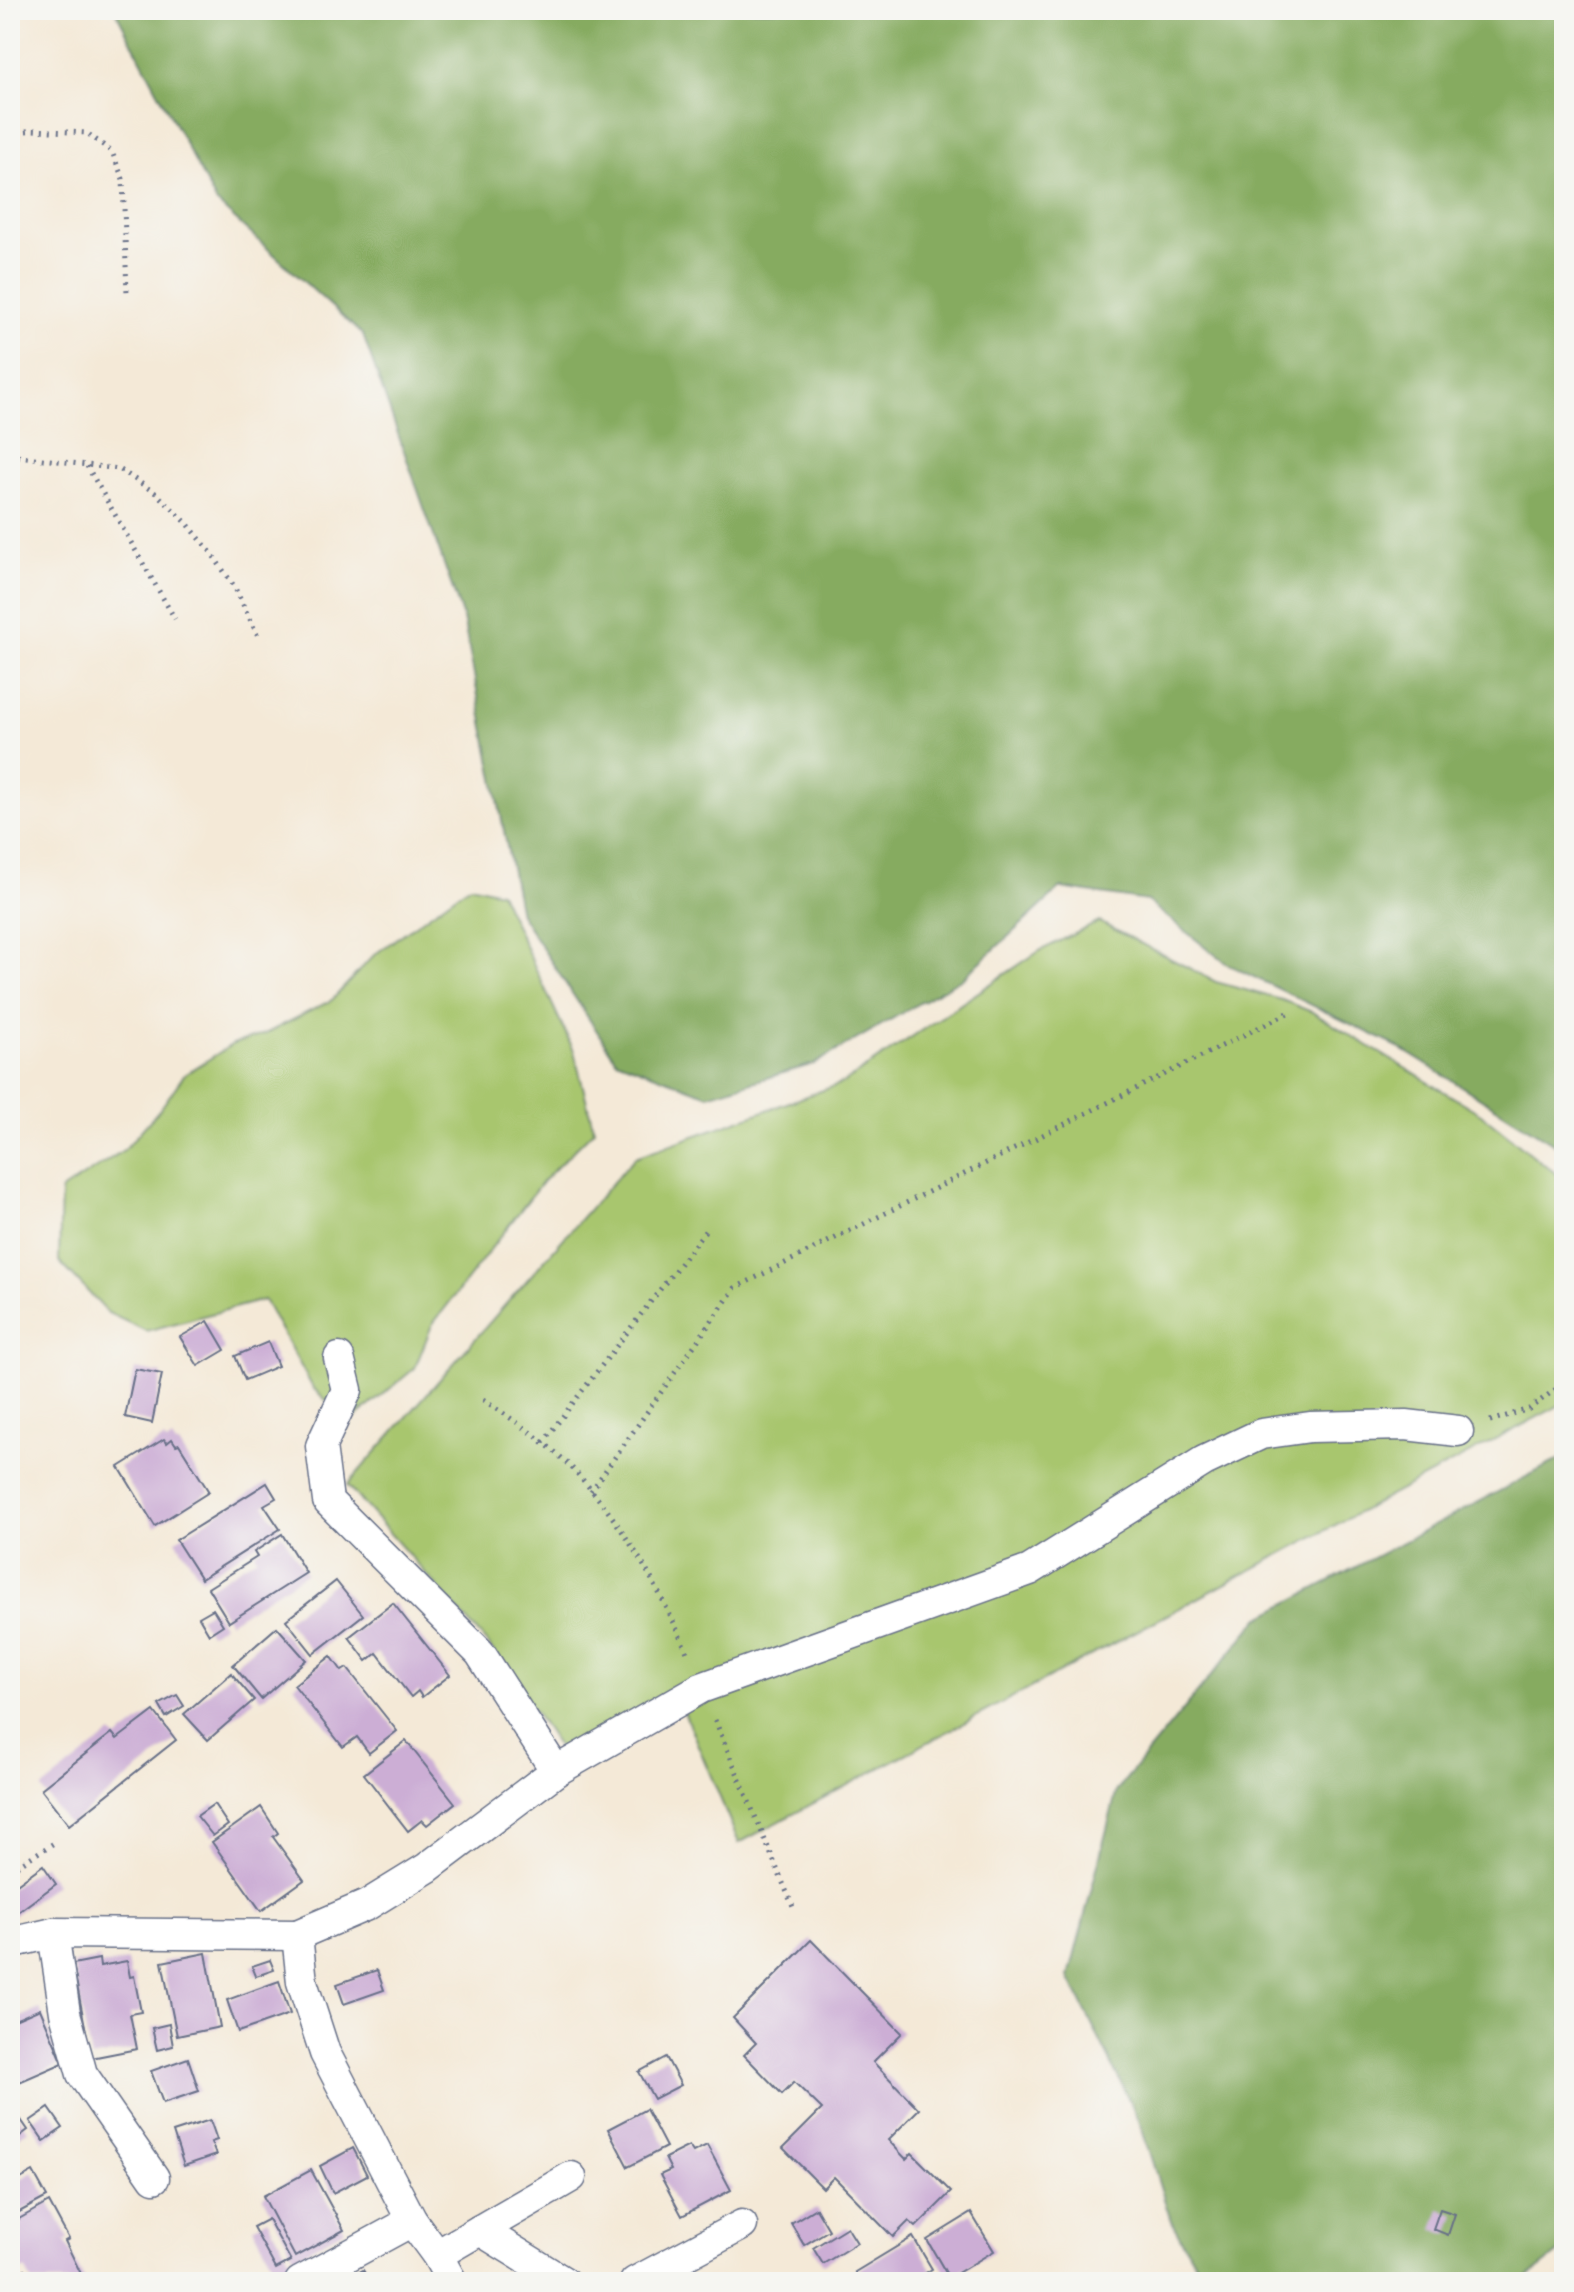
<svg xmlns="http://www.w3.org/2000/svg" width="1574" height="2292" font-family="'Libre Caslon Text',serif">
  <style>
    .green { fill: #a8c66e; stroke: #627a66; stroke-width: 2 }
    .forest { fill: #86ab61; stroke: #506d60; stroke-width: 2 }
    .building { fill: #ccaed5 }
    .lines { fill: none; stroke-linecap: round; stroke-linejoin: round }
    .minor-casing { stroke: #677088; stroke-width: 33 }
    .path { stroke: #677088; stroke-width: 5; stroke-dasharray: 2 6; stroke-linecap: butt }
    .minor { stroke: #fff; stroke-width: 30 }
  </style>
  <rect width="100%" height="100%" fill="#f6f6f2"/>
  <filter id="ink" filterUnits="userSpaceOnUse"><feTurbulence type="fractalNoise" baseFrequency=".0125" numOctaves="2"/><feDisplacementMap in="SourceGraphic" scale="16" xChannelSelector="R" yChannelSelector="G"/><feConvolveMatrix kernelMatrix="1 2 1 2 8 2 1 2 1" color-interpolation-filters="sRGB"/></filter>
  <filter id="wash" filterUnits="userSpaceOnUse"><feTurbulence type="fractalNoise" baseFrequency=".006" numOctaves="4" result="noise"/><feDisplacementMap in="SourceGraphic" scale="32" xChannelSelector="R" yChannelSelector="G"/><feGaussianBlur stdDeviation="1.8" result="paint"/><feColorMatrix in="noise" values="0 0 0 0 0 0 0 0 0 0 0 0 0 0 0 0 0 1.4 0 .05"/><feComposite in="paint" operator="in"/></filter>
  <g filter="url(#wash)">
    <rect width="100%" height="100%" fill="#f4e9d7"/>
    <g class="green">
      <path d="M 470,885 L 500,892 L 574,1051 L 594,1130 L 543,1181 L 432,1325 L 415,1368 L 350,1422 L 313,1388 L 264,1300 L 146,1331 L 108,1313 L 59,1261 L 61,1191 L 125,1149 L 161,1108 L 184,1075 L 233,1044 L 265,1034 L 332,1000 L 374,955 Z"/>
      <path d="M 1099,922 L 1216,982 L 1282,1000 L 1312,1012 L 1481,1114 L 1564,1180 L 1564,1403 L 739,1843 L 676,1693 L 561,1751 L 488,1644 L 347,1485 L 635,1157 L 843,1083 L 1041,950 Z"/>
    </g>
    <g class="forest">
      <path d="M 115,10 L 1564,10 L 1564,1150 L 1398,1047 L 1227,964 L 1147,901 L 1061,888 L 964,977 L 814,1064 L 708,1095 L 616,1060 L 520,914 L 463,618 L 363,335 L 216,202 Z"/>
      <path d="M 1564,1457 L 1564,2249 L 1521,2282 L 1206,2282 L 1171,2221 L 1139,2120 L 1069,1977 L 1117,1790 L 1259,1618 Z"/>
    </g>
    <g id="blocks">
      <g class="building">
        <path d="M 208,1321 L 225,1350 L 198,1366 L 180,1337 Z"/>
        <path d="M 268,1342 L 278,1366 L 245,1380 L 235,1356 Z"/>
        <path d="M 135,1369 L 162,1374 L 152,1423 L 125,1417 Z"/>
        <path d="M 164,1439 L 167,1443 L 172,1439 L 176,1445 L 179,1444 L 209,1492 L 155,1526 L 119,1467 Z"/>
        <path d="M 267,1483 L 276,1498 L 264,1505 L 280,1529 L 201,1579 L 176,1540 Z"/>
        <path d="M 282,1534 L 306,1573 L 229,1622 L 208,1588 L 257,1557 L 254,1552 Z"/>
        <path d="M 336,1581 L 363,1615 L 313,1654 L 286,1620 Z"/>
        <path d="M 393,1603 L 450,1675 L 422,1697 L 418,1691 L 411,1697 L 377,1653 L 367,1661 L 349,1637 Z"/>
        <path d="M 213,1609 L 223,1625 L 209,1634 L 199,1617 Z"/>
        <path d="M 277,1627 L 306,1660 L 261,1699 L 233,1665 Z"/>
        <path d="M 331,1656 L 342,1671 L 347,1668 L 397,1731 L 369,1753 L 357,1737 L 343,1747 L 294,1685 Z"/>
        <path d="M 231,1673 L 254,1700 L 208,1740 L 184,1714 Z"/>
        <path d="M 177,1695 L 184,1706 L 166,1717 L 159,1705 Z"/>
        <path d="M 154,1711 L 176,1740 L 69,1825 L 41,1789 L 112,1733 L 117,1739 Z"/>
        <path d="M 406,1741 L 455,1803 L 427,1825 L 422,1820 L 408,1831 L 364,1774 Z"/>
        <path d="M 214,1804 L 228,1825 L 213,1836 L 197,1816 Z"/>
        <path d="M 261,1807 L 278,1833 L 273,1837 L 304,1880 L 261,1911 L 212,1842 Z"/>
        <path d="M 43,1865 L 56,1884 L 10,1918 L 10,1889 Z"/>
        <path d="M 811,1940 L 902,2033 L 873,2062 L 919,2109 L 888,2140 L 906,2159 L 912,2153 L 951,2192 L 916,2227 L 909,2221 L 893,2237 L 834,2177 L 823,2188 L 783,2148 L 822,2109 L 794,2082 L 782,2094 L 744,2055 L 756,2043 L 733,2018 Z"/>
        <path d="M 206,1953 L 220,2027 L 177,2036 L 162,1962 Z"/>
        <path d="M 99,1959 L 100,1966 L 127,1961 L 130,1977 L 134,1976 L 141,2012 L 130,2014 L 137,2049 L 91,2058 L 73,1964 Z"/>
        <path d="M 270,1960 L 274,1970 L 256,1976 L 252,1966 Z"/>
        <path d="M 377,1970 L 384,1990 L 344,2004 L 337,1984 Z"/>
        <path d="M 279,1981 L 290,2014 L 238,2032 L 227,2000 Z"/>
        <path d="M 40,2009 L 63,2063 L 10,2086 L 10,2022 Z"/>
        <path d="M 169,2024 L 173,2046 L 157,2050 L 152,2028 Z"/>
        <path d="M 666,2057 L 681,2085 L 654,2099 L 639,2072 Z"/>
        <path d="M 188,2058 L 199,2091 L 163,2103 L 151,2071 Z"/>
        <path d="M 49,2108 L 63,2128 L 44,2141 L 30,2121 Z"/>
        <path d="M 646,2109 L 666,2147 L 628,2167 L 608,2129 Z"/>
        <path d="M 17,2114 L 28,2130 L 16,2139 L 10,2131 L 10,2119 Z"/>
        <path d="M 210,2120 L 217,2140 L 211,2142 L 216,2155 L 184,2166 L 173,2132 Z"/>
        <path d="M 707,2145 L 731,2190 L 682,2216 L 660,2175 L 671,2170 L 665,2158 L 689,2146 L 693,2152 Z"/>
        <path d="M 353,2148 L 367,2175 L 333,2193 L 320,2166 Z"/>
        <path d="M 311,2170 L 344,2230 L 295,2257 L 263,2196 Z"/>
        <path d="M 33,2172 L 47,2197 L 10,2217 L 10,2185 Z"/>
        <path d="M 49,2202 L 69,2239 L 65,2241 L 85,2282 L 32,2282 L 25,2269 L 12,2276 L 10,2273 L 10,2224 Z"/>
        <path d="M 816,2208 L 829,2230 L 804,2245 L 791,2223 Z"/>
        <path d="M 1440,2209 L 1455,2214 L 1448,2235 L 1433,2229 Z"/>
        <path d="M 971,2213 L 994,2251 L 949,2278 L 927,2240 Z"/>
        <path d="M 268,2219 L 291,2261 L 276,2269 L 253,2227 Z"/>
        <path d="M 847,2227 L 857,2243 L 823,2264 L 813,2248 Z"/>
        <path d="M 913,2237 L 932,2269 L 911,2282 L 861,2282 L 855,2272 Z"/>
        <path d="M 363,2270 L 370,2282 L 341,2282 Z"/>
      </g>
    </g>
  </g>
  <g filter="url(#ink)">
    <use href="#blocks" fill-opacity="0" stroke="#677088" stroke-width="2"/>
    <g class="lines">
      <defs>
        <g id="minor">
          <path d="M 339,1358 L 347,1390 L 321,1446 L 328,1501 L 480,1653 L 556,1771"/>
          <path d="M 53,1933 L 65,2013 L 82,2074 L 154,2178"/>
          <path d="M 10,1943 L 53,1933 L 297,1935"/>
          <path d="M 480,2230 L 564,2282"/>
          <path d="M 437,2255 L 571,2177"/>
          <path d="M 300,2282 L 412,2221"/>
          <path d="M 452,2282 L 437,2255 L 412,2221 L 325,2053 L 302,1982 L 297,1935 L 367,1905 L 427,1868 L 556,1771 L 701,1688 L 1030,1570 L 1204,1461 L 1261,1434 L 1310,1427 L 1406,1425 L 1458,1431"/>
          <path d="M 635,2282 L 742,2225"/>
        </g>
      </defs>
      <use href="#minor" class="minor-casing"/>
      <g class="path">
        <path d="M 10,133 L 33,130 L 87,133 L 112,152 L 123,179 L 127,294"/>
        <path d="M 10,455 L 119,469 L 157,494 L 187,523 L 210,551 L 234,586 L 258,636"/>
        <path d="M 87,466 L 175,619"/>
        <path d="M 483,1400 C 514,1420 544,1440 571,1467 C 621,1520 661,1589 688,1655"/>
        <path d="M 1490,1421 L 1529,1409 L 1564,1383"/>
        <path d="M 543,1442 L 705,1231"/>
        <path d="M 591,1491 L 735,1288 L 1292,1011"/>
        <path d="M 715,1720 L 793,1907"/>
        <path d="M 10,1870 L 54,1843"/>
      </g>
      <use href="#minor" class="minor"/>
    </g>
  </g>
  <rect width="1574" height="2292" fill="none" stroke="#f6f6f2" stroke-width="40"/>
</svg>
